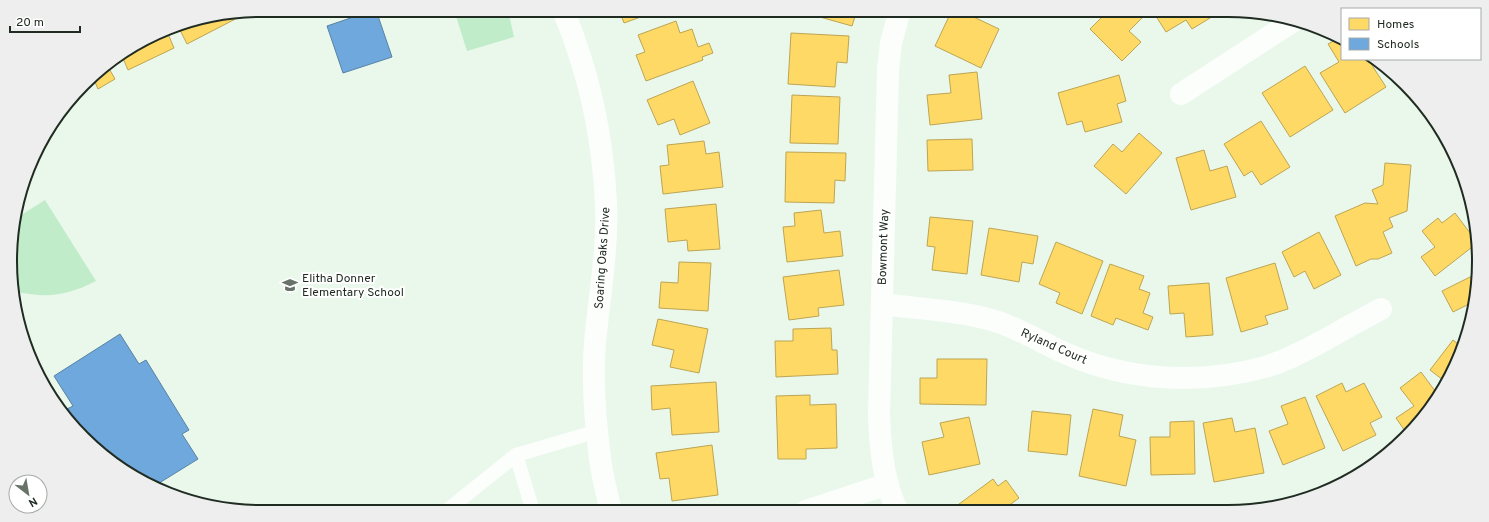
<svg xmlns="http://www.w3.org/2000/svg" width="1489" height="522" font-family="Overpass,sans-serif">
  <style>
    .green { fill: #c1ecc9 }
    .homes { fill: #ffd966; stroke: #bca552 }
    .schools { fill: #6fa8dc; stroke: #5783a4 }
    .lines { fill: none; stroke-linecap: round; stroke-linejoin: round }
    .service { stroke: #fcfefc; stroke-width: 14 }
    .minor { stroke: #fcfefc; stroke-width: 22 }
    .tertiary { stroke: #fcfefc; stroke-width: 22 }
    .labels { text-anchor: middle; stroke-width: 4; stroke-linejoin: round; paint-order: stroke }
    .street-label { font-size: 12px; fill: #202c22; stroke: #fff }
    .poi-label { font-size: 12px; fill: #202c22; stroke: #fff; text-anchor: start }
    .rim { fill: none; stroke: #202c22; stroke-width: 2 }
  </style>
  <rect width="100%" height="100%" fill="#eaf8ec"/>
  <g class="green">
    <path d="M 454,10 L 508,10 L 514,37 L 467,51 Z"/>
    <path d="M 45,200 L 96,281 C 66,296 49,298 16,292 L 12,228 L 15,219 Z"/>
  </g>
  <g class="homes">
    <path d="M 619,10 L 660,10 L 624,23 Z"/>
    <path d="M 795,10 L 857,10 L 852,26 Z"/>
    <path d="M 952,10 L 959,10 L 999,29 L 981,68 L 935,46 Z"/>
    <path d="M 1109,10 L 1140,10 L 1145,15 L 1129,31 L 1141,42 L 1122,61 L 1090,29 Z"/>
    <path d="M 1152,10 L 1212,10 L 1215,15 L 1192,29 L 1186,20 L 1166,32 Z"/>
    <path d="M 245,13 L 245,14 L 187,44 L 178,26 Z"/>
    <path d="M 676,21 L 680,33 L 692,29 L 698,47 L 709,43 L 713,53 L 702,57 L 703,60 L 646,81 L 636,55 L 645,52 L 638,35 Z"/>
    <path d="M 166,29 L 174,48 L 128,70 L 122,56 Z"/>
    <path d="M 791,33 L 849,36 L 847,63 L 837,62 L 835,87 L 788,84 Z"/>
    <path d="M 1335,40 L 1342,43 L 1342,59 L 1368,59 L 1386,87 L 1345,113 L 1320,73 L 1339,62 L 1328,44 Z"/>
    <path d="M 107,65 L 115,79 L 98,89 L 95,82 L 82,89 L 95,72 Z"/>
    <path d="M 1305,66 L 1333,110 L 1290,137 L 1262,93 Z"/>
    <path d="M 977,72 L 982,119 L 930,125 L 927,95 L 951,93 L 949,75 Z"/>
    <path d="M 1119,75 L 1126,101 L 1117,104 L 1122,122 L 1085,132 L 1082,121 L 1067,125 L 1058,93 Z"/>
    <path d="M 693,81 L 710,123 L 680,135 L 674,119 L 658,125 L 647,100 Z"/>
    <path d="M 792,95 L 840,97 L 838,144 L 790,143 Z"/>
    <path d="M 1261,121 L 1290,167 L 1261,185 L 1252,171 L 1244,176 L 1224,144 Z"/>
    <path d="M 1139,133 L 1162,153 L 1126,194 L 1094,166 L 1113,144 L 1122,152 Z"/>
    <path d="M 972,139 L 973,170 L 928,171 L 927,140 Z"/>
    <path d="M 704,141 L 706,154 L 719,152 L 723,187 L 663,194 L 660,166 L 669,165 L 667,145 Z"/>
    <path d="M 1204,150 L 1210,171 L 1227,166 L 1236,197 L 1191,210 L 1176,158 Z"/>
    <path d="M 786,152 L 846,153 L 845,181 L 835,180 L 834,203 L 785,202 Z"/>
    <path d="M 1385,163 L 1411,165 L 1407,211 L 1389,218 L 1393,227 L 1383,232 L 1392,253 L 1378,259 L 1371,259 L 1356,266 L 1335,216 L 1365,203 L 1378,204 L 1372,190 L 1383,185 Z"/>
    <path d="M 716,204 L 720,249 L 688,251 L 687,240 L 668,242 L 665,209 Z"/>
    <path d="M 821,210 L 824,233 L 840,231 L 843,256 L 787,262 L 783,227 L 795,226 L 794,213 Z"/>
    <path d="M 1455,213 L 1476,241 L 1476,244 L 1435,276 L 1421,257 L 1435,247 L 1422,231 L 1438,218 L 1442,223 Z"/>
    <path d="M 930,217 L 973,221 L 967,274 L 932,270 L 935,247 L 927,246 Z"/>
    <path d="M 989,228 L 1038,236 L 1033,264 L 1022,262 L 1019,282 L 981,275 Z"/>
    <path d="M 1319,232 L 1341,275 L 1314,289 L 1305,271 L 1294,277 L 1282,252 Z"/>
    <path d="M 1056,242 L 1103,261 L 1082,314 L 1056,303 L 1060,293 L 1039,284 Z"/>
    <path d="M 679,262 L 711,263 L 708,311 L 659,308 L 661,282 L 678,283 Z"/>
    <path d="M 1275,263 L 1288,309 L 1265,316 L 1268,324 L 1241,332 L 1226,278 Z"/>
    <path d="M 1110,264 L 1144,276 L 1139,289 L 1150,293 L 1143,313 L 1153,317 L 1148,330 L 1116,318 L 1113,325 L 1091,316 Z"/>
    <path d="M 839,270 L 844,305 L 818,308 L 819,316 L 789,320 L 783,277 Z"/>
    <path d="M 1474,275 L 1472,308 L 1469,304 L 1453,312 L 1442,291 Z"/>
    <path d="M 1209,283 L 1213,335 L 1186,337 L 1184,313 L 1170,314 L 1168,286 Z"/>
    <path d="M 658,319 L 708,329 L 699,373 L 670,367 L 674,350 L 652,345 Z"/>
    <path d="M 831,328 L 832,350 L 837,350 L 838,374 L 776,377 L 775,341 L 793,341 L 793,329 Z"/>
    <path d="M 1453,340 L 1462,347 L 1447,383 L 1430,370 Z"/>
    <path d="M 937,359 L 987,359 L 986,405 L 920,404 L 920,378 L 937,378 Z"/>
    <path d="M 1421,372 L 1438,395 L 1407,434 L 1396,418 L 1414,406 L 1400,388 Z"/>
    <path d="M 716,382 L 719,432 L 672,435 L 670,408 L 652,410 L 651,386 Z"/>
    <path d="M 1342,383 L 1346,392 L 1364,383 L 1382,417 L 1370,423 L 1376,435 L 1343,451 L 1316,396 Z"/>
    <path d="M 810,395 L 810,405 L 836,404 L 837,448 L 806,449 L 806,459 L 778,459 L 776,396 Z"/>
    <path d="M 1305,397 L 1325,448 L 1283,465 L 1269,431 L 1288,424 L 1281,406 Z"/>
    <path d="M 1093,409 L 1123,415 L 1119,436 L 1136,440 L 1126,486 L 1079,476 Z"/>
    <path d="M 1032,411 L 1071,415 L 1067,455 L 1028,451 Z"/>
    <path d="M 969,417 L 980,464 L 929,475 L 922,442 L 944,437 L 940,423 Z"/>
    <path d="M 1232,418 L 1235,432 L 1255,428 L 1264,473 L 1214,482 L 1203,423 Z"/>
    <path d="M 1194,421 L 1195,474 L 1151,475 L 1150,437 L 1170,437 L 1170,422 Z"/>
    <path d="M 712,445 L 718,495 L 672,501 L 669,478 L 660,479 L 656,453 Z"/>
    <path d="M 993,479 L 998,486 L 1006,480 L 1019,498 L 1003,510 L 951,510 Z"/>
  </g>
  <g class="schools">
    <path d="M 374,10 L 376,10 L 392,57 L 343,73 L 327,26 Z"/>
    <path d="M 120,334 L 139,364 L 146,360 L 189,430 L 182,434 L 198,459 L 156,485 L 121,470 L 77,426 L 67,409 L 73,406 L 54,376 Z"/>
  </g>
  <g class="lines">
    <g class="service">
      <path d="M 516,455 L 533,511"/>
      <path d="M 445,512 L 516,455 L 598,431"/>
    </g>
    <g class="minor">
      <path d="M 1181,94 L 1295,20"/>
      <path d="M 882,304 C 919,309 957,310 992,320 C 1019,328 1042,343 1067,354 C 1129,381 1200,385 1265,367 C 1286,361 1304,351 1323,341 C 1342,330 1362,319 1381,309"/>
      <path d="M 806,511 L 888,484"/>
      <path d="M 898,511 C 883,484 880,445 879,415 L 888,70 L 891,43 L 900,10"/>
    </g>
    <path class="tertiary" d="M 563,10 C 589,72 603,137 606,204 C 608,251 599,297 595,343 C 592,381 595,420 600,458 C 602,476 607,494 611,511"/>
  </g>
  <defs>
    <symbol id="school-bare" viewBox="-9 -9 18 18"><path d="M0-5L7-2L0 1L-7-2ZM-4 1L0 2.5L4 1V4Q0 6-4 4Z" fill="#677369" stroke="#fff" stroke-width="2.5" paint-order="stroke"/></symbol>
  </defs>
  <g fill-rule="evenodd">
    <use href="#school-bare" x="279" y="274" width="22" height="22"/>
  </g>
  <g class="labels">
    <g class="street-label">
      <text transform="translate(883 247) rotate(-88)" y="4">Bowmont Way</text>
      <text transform="translate(602 258) rotate(-86)" y="4">Soaring Oaks Drive</text>
      <text transform="translate(1054 346) rotate(24)" y="4">Ryland Court</text>
    </g>
    <g class="poi-label">
      <text x="302" y="282">Elitha Donner<tspan x="302" dy="14">Elementary School</tspan></text>
    </g>
  </g>
  <path d="M0 0H1489V522H0ZM261 17H1228A244 244 0 0 1 1472 261V261A244 244 0 0 1 1228 505H261A244 244 0 0 1 17 261V261A244 244 0 0 1 261 17Z" fill="#edeeed" fill-rule="evenodd"/>
  <path class="rim" d="M261 17H1228A244 244 0 0 1 1472 261V261A244 244 0 0 1 1228 505H261A244 244 0 0 1 17 261V261A244 244 0 0 1 261 17Z"/>
  <rect x="1341" y="8" width="140" height="52" fill="#ffffff" stroke="#a6aba7"/>
  <rect x="1349" y="18" width="20" height="12" fill="#ffd966" stroke="#a6aba7"/>
  <text x="1377" y="28" font-size="12" fill="#202c22">Homes</text>
  <rect x="1349" y="38" width="20" height="12" fill="#6fa8dc" stroke="#a6aba7"/>
  <text x="1377" y="48" font-size="12" fill="#202c22">Schools</text>
  <g transform="translate(28 494) rotate(149)"><circle r="19" fill="#ffffff" stroke="#a6aba7"/>
  <path d="M0-3L7 15L0 10L-7 15Z" fill="#677369"/>
  <text y="-6" font-size="11" font-weight="bold" text-anchor="middle" fill="#202c22">N</text>
  </g>
  <path d="M10 26v6h70v-6" fill="none" stroke="#202c22" stroke-width="2"/>
  <text x="16" y="26" font-size="12" fill="#202c22" stroke="#ffffff" stroke-width="3" paint-order="stroke">20 m</text>
</svg>
